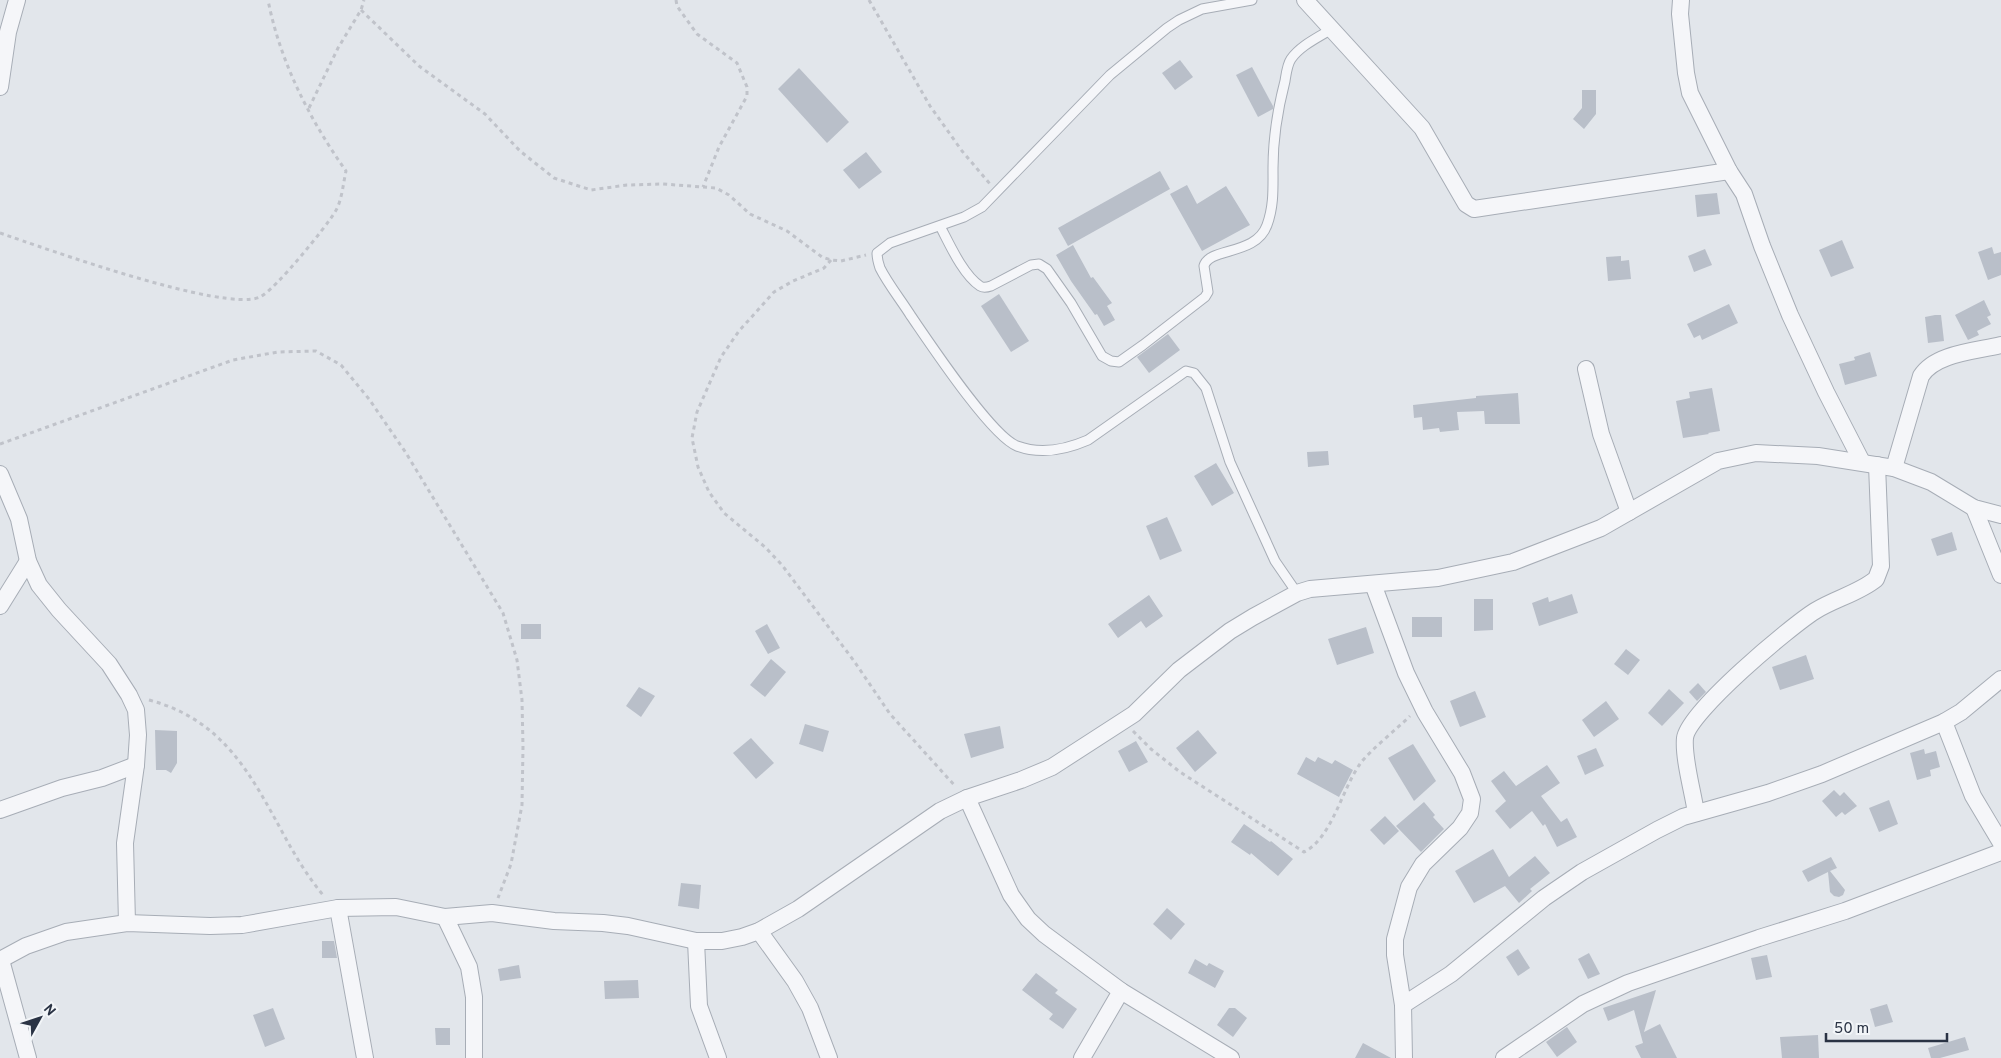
<svg xmlns="http://www.w3.org/2000/svg" width="2001" height="1058" font-family="Overpass,sans-serif">
  <style>
    .building { fill: #b9bfc9 }
    .lines { fill: none; stroke-linecap: round; stroke-linejoin: round }
    .service-casing { stroke: #a7adb6; stroke-width: 11 }
    .minor-casing { stroke: #a7adb6; stroke-width: 18 }
    .path { stroke: #c0c3ca; stroke-width: 3; stroke-dasharray: 4 4; stroke-linecap: butt }
    .service { stroke: #f5f6f9; stroke-width: 9 }
    .minor { stroke: #f5f6f9; stroke-width: 16 }
  </style>
  <rect width="100%" height="100%" fill="#e2e6eb"/>
  <g class="building">
    <path d="M 1180,60 L 1193,77 L 1175,90 L 1162,73 Z"/>
    <path d="M 1252,67 L 1273,106 L 1273,109 L 1258,117 L 1236,75 Z"/>
    <path d="M 799,68 L 849,122 L 827,143 L 778,89 Z"/>
    <path d="M 1582,90 L 1596,90 L 1596,114 L 1584,129 L 1573,119 L 1582,108 Z"/>
    <path d="M 866,152 L 882,172 L 859,189 L 843,170 Z"/>
    <path d="M 1160,171 L 1170,189 L 1068,246 L 1058,228 Z"/>
    <path d="M 1187,185 L 1197,204 L 1226,186 L 1250,225 L 1202,251 L 1170,194 Z"/>
    <path d="M 1717,193 L 1720,214 L 1697,217 L 1695,195 Z"/>
    <path d="M 1842,240 L 1854,268 L 1831,277 L 1819,250 Z"/>
    <path d="M 1073,245 L 1091,278 L 1093,277 L 1112,303 L 1107,306 L 1115,320 L 1104,326 L 1097,314 L 1095,315 L 1071,281 L 1056,255 Z"/>
    <path d="M 1992,247 L 1994,254 L 2001,252 L 2001,275 L 1988,280 L 1978,252 Z"/>
    <path d="M 1705,249 L 1712,265 L 1694,272 L 1688,256 Z"/>
    <path d="M 1621,256 L 1621,261 L 1629,260 L 1631,279 L 1608,281 L 1606,257 Z"/>
    <path d="M 999,294 L 1029,341 L 1011,352 L 981,306 Z"/>
    <path d="M 1984,300 L 1991,315 L 1987,317 L 1991,324 L 1977,331 L 1979,335 L 1968,340 L 1955,315 Z"/>
    <path d="M 1729,304 L 1738,323 L 1702,340 L 1700,335 L 1694,338 L 1687,324 Z"/>
    <path d="M 1935,315 L 1941,315 L 1944,341 L 1928,343 L 1925,317 Z"/>
    <path d="M 1168,334 L 1180,350 L 1149,373 L 1137,357 Z"/>
    <path d="M 1870,352 L 1877,376 L 1845,385 L 1839,364 L 1855,360 L 1854,357 Z"/>
    <path d="M 1712,388 L 1720,431 L 1708,433 L 1709,434 L 1683,438 L 1676,401 L 1690,398 L 1689,392 Z"/>
    <path d="M 1518,393 L 1520,424 L 1485,424 L 1484,411 L 1457,412 L 1459,430 L 1440,432 L 1439,428 L 1423,430 L 1422,417 L 1414,418 L 1413,405 L 1476,398 L 1476,396 Z"/>
    <path d="M 1328,451 L 1329,465 L 1308,467 L 1307,452 Z"/>
    <path d="M 1216,463 L 1234,493 L 1212,506 L 1194,476 Z"/>
    <path d="M 1167,517 L 1182,551 L 1160,560 L 1146,526 Z"/>
    <path d="M 1952,532 L 1957,550 L 1937,556 L 1931,539 Z"/>
    <path d="M 1572,594 L 1578,613 L 1539,626 L 1532,603 L 1548,597 L 1549,602 Z"/>
    <path d="M 1149,595 L 1163,616 L 1146,628 L 1141,621 L 1118,638 L 1108,624 Z"/>
    <path d="M 1474,599 L 1493,599 L 1493,630 L 1474,631 Z"/>
    <rect x="1412" y="617" width="30" height="20"/>
    <rect x="521" y="624" width="20" height="15"/>
    <path d="M 767,624 L 780,648 L 768,654 L 755,631 Z"/>
    <path d="M 1366,627 L 1374,653 L 1337,665 L 1328,639 Z"/>
    <path d="M 1626,649 L 1640,660 L 1628,675 L 1614,664 Z"/>
    <path d="M 1806,655 L 1814,679 L 1780,690 L 1772,667 Z"/>
    <path d="M 771,659 L 786,672 L 765,697 L 750,685 Z"/>
    <path d="M 1698,683 L 1706,692 L 1697,701 L 1689,692 Z"/>
    <path d="M 639,687 L 655,696 L 641,717 L 626,706 Z"/>
    <path d="M 1669,689 L 1684,703 L 1662,726 L 1648,713 Z"/>
    <path d="M 1475,691 L 1486,717 L 1460,727 L 1450,701 Z"/>
    <path d="M 1606,701 L 1619,719 L 1594,737 L 1582,720 Z"/>
    <path d="M 805,724 L 829,731 L 823,752 L 799,744 Z"/>
    <path d="M 1000,726 L 1004,748 L 971,758 L 964,734 Z"/>
    <path d="M 155,730 L 177,731 L 177,763 L 171,773 L 166,770 L 156,770 Z"/>
    <path d="M 1198,730 L 1217,753 L 1195,772 L 1176,748 Z"/>
    <path d="M 751,738 L 774,763 L 756,779 L 733,753 Z"/>
    <path d="M 1136,741 L 1148,762 L 1129,772 L 1118,751 Z"/>
    <path d="M 1413,744 L 1436,781 L 1414,801 L 1388,758 Z"/>
    <path d="M 1596,748 L 1604,766 L 1585,775 L 1577,756 Z"/>
    <path d="M 1924,749 L 1925,754 L 1936,751 L 1940,767 L 1930,770 L 1931,776 L 1917,780 L 1910,753 Z"/>
    <path d="M 1306,757 L 1315,762 L 1318,757 L 1332,764 L 1335,760 L 1353,770 L 1339,797 L 1297,774 Z"/>
    <path d="M 1547,765 L 1560,783 L 1541,796 L 1561,822 L 1567,818 L 1577,837 L 1557,847 L 1545,824 L 1543,826 L 1532,811 L 1510,829 L 1495,811 L 1506,801 L 1491,781 L 1504,771 L 1516,786 Z"/>
    <path d="M 1834,790 L 1840,796 L 1844,792 L 1857,806 L 1845,815 L 1842,812 L 1836,817 L 1822,801 Z"/>
    <path d="M 1889,800 L 1898,824 L 1879,832 L 1869,808 Z"/>
    <path d="M 1424,802 L 1435,815 L 1433,817 L 1444,829 L 1421,852 L 1396,826 Z"/>
    <path d="M 1385,816 L 1399,831 L 1384,845 L 1370,830 Z"/>
    <path d="M 1244,824 L 1270,842 L 1271,841 L 1293,859 L 1278,876 L 1251,853 L 1250,855 L 1231,842 Z"/>
    <path d="M 1493,849 L 1509,877 L 1535,856 L 1550,873 L 1530,889 L 1532,891 L 1519,903 L 1505,886 L 1474,903 L 1455,871 Z"/>
    <path d="M 1831,857 L 1837,868 L 1830,871 L 1845,890 L 1843,895 L 1839,897 L 1834,896 L 1830,892 L 1828,872 L 1808,882 L 1802,871 Z"/>
    <path d="M 681,883 L 701,885 L 699,909 L 678,906 Z"/>
    <path d="M 1167,908 L 1185,924 L 1171,940 L 1153,924 Z"/>
    <path d="M 322,941 L 334,941 L 337,958 L 322,958 Z"/>
    <path d="M 1518,949 L 1530,968 L 1518,976 L 1506,957 Z"/>
    <path d="M 1589,953 L 1600,974 L 1588,979 L 1578,959 Z"/>
    <path d="M 1767,955 L 1772,977 L 1756,980 L 1751,958 Z"/>
    <path d="M 1195,959 L 1207,966 L 1209,963 L 1224,971 L 1215,988 L 1188,973 Z"/>
    <path d="M 519,965 L 521,978 L 500,981 L 498,969 Z"/>
    <path d="M 1036,973 L 1058,990 L 1055,993 L 1077,1009 L 1063,1029 L 1049,1019 L 1053,1014 L 1022,990 Z"/>
    <path d="M 638,980 L 639,998 L 605,999 L 604,981 Z"/>
    <path d="M 1656,990 L 1644,1032 L 1660,1024 L 1677,1058 L 1641,1058 L 1635,1046 L 1643,1043 L 1634,1010 L 1608,1021 L 1603,1008 Z"/>
    <path d="M 1887,1004 L 1893,1022 L 1875,1027 L 1870,1009 Z"/>
    <path d="M 273,1008 L 285,1039 L 265,1047 L 253,1015 Z"/>
    <path d="M 1229,1008 L 1235,1008 L 1247,1018 L 1233,1037 L 1217,1025 Z"/>
    <path d="M 1567,1027 L 1577,1042 L 1557,1057 L 1546,1042 Z"/>
    <path d="M 435,1028 L 450,1028 L 450,1045 L 436,1045 Z"/>
    <path d="M 1818,1035 L 1819,1058 L 1782,1058 L 1780,1037 Z"/>
    <path d="M 1965,1037 L 1969,1050 L 1940,1058 L 1931,1058 L 1928,1048 Z"/>
    <path d="M 1363,1043 L 1391,1058 L 1355,1058 Z"/>
  </g>
  <g class="lines">
    <defs>
      <g id="service">
        <path d="M 1252,0 L 1202,9 L 1179,20 L 1167,28 L 1110,75 L 982,207 L 964,217 L 890,243 L 877,253 C 877,258 878,262 880,268 C 888,284 901,300 911,316 C 929,342 991,436 1017,446 C 1041,455 1065,450 1088,440 L 1186,371 L 1194,373 L 1206,388 L 1230,462 L 1275,561 L 1297,593"/>
        <path d="M 940,226 C 949,243 963,275 980,286 C 983,288 988,287 991,286 L 1031,265 L 1039,264 L 1047,269 L 1071,303 L 1102,356 L 1111,361 L 1119,362 L 1143,345 L 1205,297 L 1208,292 L 1204,266 C 1209,247 1256,256 1267,225 C 1274,206 1273,188 1273,168 C 1273,141 1278,108 1285,81 C 1286,75 1287,65 1291,59 C 1300,46 1317,38 1330,30"/>
      </g>
      <g id="minor">
        <path d="M 1305,0 L 1422,128 L 1466,204 L 1474,209 L 1729,171"/>
        <path d="M 1681,0 L 1680,14 L 1686,73 L 1690,93 L 1729,171 L 1744,194 L 1762,246 L 1790,315 L 1826,392 L 1862,462"/>
        <path d="M 0,87 L 8,32 L 17,0"/>
        <path d="M 1586,369 L 1601,434 L 1629,512"/>
        <path d="M 1894,468 L 1921,376 C 1935,353 1977,351 2001,345"/>
        <path d="M 0,474 L 19,519 L 28,561 L 39,585 L 59,610 L 109,664 L 129,695 L 136,710 L 138,735 L 136,765 L 125,843 L 127,923"/>
        <path d="M 1974,508 L 2001,575"/>
        <path d="M 1373,584 L 1406,673 L 1425,712 L 1462,773 L 1472,799 L 1470,813 L 1460,828 L 1423,864 L 1409,887 L 1395,939 L 1395,955 L 1403,1005 L 1404,1058"/>
        <path d="M 0,606 L 28,561"/>
        <path d="M 1944,722 L 1973,796 L 2001,843"/>
        <path d="M 967,798 L 1011,895 L 1028,919 L 1044,934 L 1121,991 L 1231,1058"/>
        <path d="M 0,810 L 62,788 L 102,778 L 136,765"/>
        <path d="M 1696,813 C 1693,792 1683,758 1685,738 C 1688,712 1791,626 1815,611 C 1834,599 1859,593 1876,579 L 1881,566 L 1877,465"/>
        <path d="M 338,908 L 365,1058"/>
        <path d="M 445,917 L 469,967 L 474,997 L 474,1058"/>
        <path d="M 759,931 L 795,981 L 810,1008 L 829,1058"/>
        <path d="M 696,941 L 699,1006 L 718,1058"/>
        <path d="M 0,960 L 26,946 L 66,932 L 127,923 L 210,926 L 242,925 L 338,908 L 396,907 L 445,917 L 492,913 L 554,921 L 603,923 L 628,926 L 696,941 L 722,941 L 742,937 L 759,931 L 798,909 L 940,811 L 967,798 L 1021,780 L 1052,767 L 1134,714 L 1179,670 L 1230,631 L 1253,617 L 1297,593 L 1310,589 L 1438,578 L 1513,562 L 1601,528 L 1718,461 L 1756,453 L 1818,456 L 1894,468 L 1931,482 L 1974,508 L 2001,515"/>
        <path d="M 1,960 L 28,1058"/>
        <path d="M 1403,1005 L 1451,974 L 1544,898 L 1582,872 L 1657,830 L 1683,817 L 1768,793 L 1822,774 L 1944,722 L 1961,712 L 2001,679"/>
        <path d="M 1082,1058 L 1121,991"/>
        <path d="M 1504,1058 L 1583,1004 L 1628,983 L 1759,938 L 1845,911 L 2001,852"/>
      </g>
    </defs>
    <use href="#service" class="service-casing"/>
    <use href="#minor" class="minor-casing"/>
    <g class="path">
      <path d="M 676,0 L 677,6 L 697,34 L 737,63 L 747,87 L 747,96 L 719,147 L 703,187"/>
      <path d="M 869,0 L 930,106 L 962,151 L 990,184"/>
      <path d="M 361,10 L 419,66 L 485,114 L 520,151 L 554,178 L 591,190 L 627,185 L 663,184 L 716,188 L 729,195 L 750,214 L 787,231 L 822,257 L 831,260 L 841,261 L 866,255"/>
      <path d="M 309,108 L 338,48 L 361,10 L 364,0"/>
      <path d="M 0,233 C 44,248 224,313 260,297 C 275,290 326,227 335,212 C 342,201 343,184 346,171 C 310,120 280,62 268,0"/>
      <path d="M 831,260 L 824,268 L 793,281 L 774,292 L 739,331 L 721,357 L 697,412 L 692,438 L 698,467 L 709,492 L 724,513 L 765,547 L 782,565 L 854,661 L 890,714 L 956,787"/>
      <path d="M 0,444 L 233,360 L 278,352 L 316,351 L 341,365 L 369,399 L 406,453 L 503,613 L 517,660 L 522,700 L 523,747 L 522,805 L 511,864 L 498,898"/>
      <path d="M 149,700 C 224,720 251,775 285,837 C 296,857 308,877 323,895"/>
      <path d="M 1133,731 L 1151,749 L 1180,772 L 1304,852 C 1332,838 1342,789 1360,764 C 1370,750 1397,729 1410,716"/>
    </g>
    <use href="#service" class="service"/>
    <use href="#minor" class="minor"/>
  </g>
  <g transform="translate(40 1018) rotate(50)" stroke="#f2f5f8" stroke-width="4" paint-order="stroke">
  <path d="M0-4L9 19L0 12L-9 19Z" fill="#2a3344"/>
  <text y="-8" font-size="14" font-weight="bold" text-anchor="middle" fill="#2a3344">N</text>
  </g>
  <path d="M1826 1033v8h121v-8" fill="none" stroke="#2a3344" stroke-width="2.5"/>
  <text x="1834" y="1033" font-size="15" fill="#2a3344" stroke="#f2f5f8" stroke-width="4" paint-order="stroke">50 m</text>
</svg>
